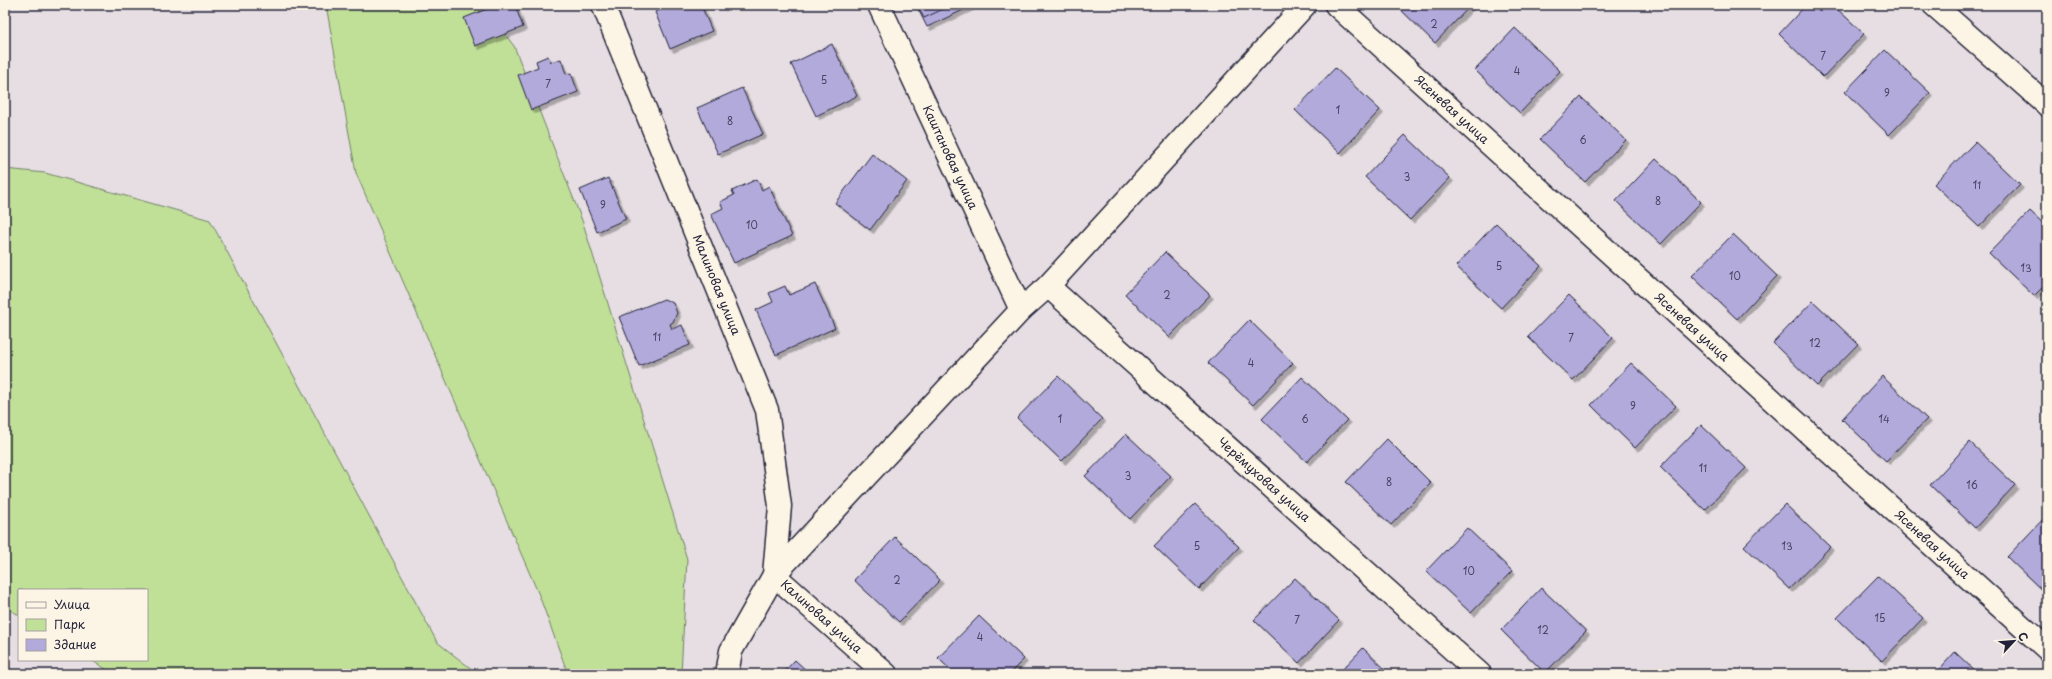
<svg xmlns="http://www.w3.org/2000/svg" width="2052" height="679" font-family="'Playpen Sans',sans-serif">
  <style>
    .green { fill: #c0df97; stroke: #718069 }
    .building { fill: #b2aadb; stroke: #22223b; filter: url(#shadow) }
    .lines { fill: none; stroke-linecap: round; stroke-linejoin: round }
    .minor-casing { stroke: #22223b; stroke-width: 25 }
    .minor { stroke: #fcf5e5; stroke-width: 22 }
    .labels { text-anchor: middle; stroke-width: 3; stroke-linejoin: round; paint-order: stroke }
    .number-label { font-size: 10px; fill: #464463 }
    .street-label { font-size: 12px; fill: #22223b; stroke: #fcf5e5 }
  </style>
  <defs>
    <filter id="shadow"><feDropShadow dx="3.5" dy="3.5" stdDeviation="0" flood-color="#0004"/></filter>
  </defs>
  <rect width="100%" height="100%" fill="#e6dee2"/>
  <filter id="ink" filterUnits="userSpaceOnUse"><feTurbulence type="fractalNoise" baseFrequency=".025" numOctaves="2"/><feDisplacementMap in="SourceGraphic" scale="8" xChannelSelector="R" yChannelSelector="G"/><feConvolveMatrix kernelMatrix="1 2 1 2 8 2 1 2 1" color-interpolation-filters="sRGB"/></filter>
  <g filter="url(#ink)">
    <g class="green">
      <path d="M 326,5 L 482,5 L 514,46 L 583,223 L 687,559 L 681,674 L 568,674 L 539,595 L 356,173 Z"/>
      <path d="M 5,169 L 45,173 L 210,220 L 437,642 L 478,674 L 114,674 L 91,660 L 147,660 L 147,590 L 19,590 L 19,615 L 5,607 Z"/>
    </g>
    <g class="building">
      <path d="M 497,5 L 515,5 L 523,27 L 475,46 L 464,18 Z"/>
      <path d="M 671,5 L 701,5 L 712,31 L 670,49 L 655,12 Z"/>
      <path d="M 916,5 L 974,5 L 927,27 Z"/>
      <path d="M 917,5 L 952,5 L 924,18 Z"/>
      <path d="M 1396,5 L 1471,5 L 1435,43 Z"/>
      <path d="M 1806,5 L 1833,5 L 1864,34 L 1823,77 L 1779,34 Z"/>
      <path d="M 1515,28 L 1560,71 L 1520,113 L 1475,70 Z"/>
      <path d="M 832,44 L 857,96 L 816,116 L 791,64 Z"/>
      <path d="M 1885,50 L 1930,93 L 1889,135 L 1845,92 Z"/>
      <path d="M 548,56 L 551,62 L 561,59 L 566,74 L 571,73 L 578,92 L 531,110 L 518,75 L 538,67 L 536,61 Z"/>
      <path d="M 1335,68 L 1380,110 L 1340,153 L 1295,110 Z"/>
      <path d="M 742,88 L 763,134 L 718,154 L 697,108 Z"/>
      <path d="M 1581,97 L 1626,140 L 1585,182 L 1540,139 Z"/>
      <path d="M 1405,135 L 1450,178 L 1410,220 L 1365,177 Z"/>
      <path d="M 1975,142 L 2020,185 L 1979,227 L 1934,184 Z"/>
      <path d="M 872,154 L 907,181 L 870,230 L 835,203 Z"/>
      <path d="M 1656,159 L 1701,202 L 1661,244 L 1616,201 Z"/>
      <path d="M 608,178 L 626,219 L 597,232 L 580,190 Z"/>
      <path d="M 757,179 L 762,190 L 769,186 L 792,236 L 734,263 L 711,214 L 723,208 L 720,202 L 734,195 L 732,191 Z"/>
      <path d="M 2030,211 L 2047,227 L 2047,283 L 2034,296 L 1989,253 Z"/>
      <path d="M 1496,223 L 1541,266 L 1501,308 L 1456,266 Z"/>
      <path d="M 1733,234 L 1777,276 L 1737,319 L 1692,276 Z"/>
      <path d="M 1165,252 L 1210,295 L 1169,337 L 1125,294 Z"/>
      <path d="M 815,284 L 835,328 L 776,355 L 756,310 L 773,302 L 769,293 L 785,286 L 789,295 Z"/>
      <path d="M 1569,295 L 1613,338 L 1573,380 L 1528,337 Z"/>
      <path d="M 664,299 L 673,303 L 677,313 L 673,322 L 670,324 L 672,329 L 682,325 L 690,345 L 639,366 L 619,317 Z"/>
      <path d="M 1813,301 L 1858,344 L 1817,386 L 1773,343 Z"/>
      <path d="M 1249,320 L 1293,363 L 1253,405 L 1208,363 Z"/>
      <path d="M 1631,363 L 1676,406 L 1635,448 L 1591,405 Z"/>
      <path d="M 1058,376 L 1102,419 L 1062,461 L 1017,418 Z"/>
      <path d="M 1882,376 L 1927,419 L 1886,461 L 1842,419 Z"/>
      <path d="M 1302,377 L 1347,420 L 1307,462 L 1262,419 Z"/>
      <path d="M 1701,425 L 1746,468 L 1705,510 L 1660,467 Z"/>
      <path d="M 1126,434 L 1171,476 L 1130,519 L 1085,476 Z"/>
      <path d="M 1387,439 L 1431,483 L 1391,525 L 1346,482 Z"/>
      <path d="M 1970,442 L 2015,485 L 1975,528 L 1930,485 Z"/>
      <path d="M 1195,504 L 1239,547 L 1199,589 L 1154,546 Z"/>
      <path d="M 1785,504 L 1830,547 L 1789,589 L 1744,546 Z"/>
      <path d="M 2047,515 L 2047,595 L 2007,557 Z"/>
      <path d="M 1467,528 L 1512,571 L 1471,613 L 1426,571 Z"/>
      <path d="M 895,537 L 940,580 L 899,622 L 854,580 Z"/>
      <path d="M 1878,576 L 1923,618 L 1882,661 L 1837,618 Z"/>
      <path d="M 1295,578 L 1339,620 L 1299,663 L 1254,620 Z"/>
      <path d="M 1541,588 L 1586,631 L 1545,673 L 1501,630 Z"/>
      <path d="M 979,616 L 1024,659 L 1009,674 L 955,674 L 938,658 Z"/>
      <path d="M 1363,648 L 1390,674 L 1338,674 Z"/>
      <path d="M 1955,652 L 1978,674 L 1935,674 Z"/>
      <path d="M 795,660 L 810,674 L 782,674 Z"/>
    </g>
    <g class="lines">
      <defs>
        <g id="minor">
          <path id="s1" d="M 603,5 L 767,410 L 780,506 L 774,575 L 886,674"/>
          <path id="s2" d="M 879,5 L 1021,310"/>
          <path id="s3" d="M 1336,5 L 2047,649"/>
          <path d="M 1934,5 L 2047,105"/>
          <path id="s4" d="M 1048,286 L 1480,674"/>
          <path d="M 727,674 L 731,651 L 774,575 L 1021,310 L 1048,286 L 1305,5"/>
        </g>
      </defs>
      <use href="#minor" class="minor-casing"/>
      <use href="#minor" class="minor"/>
    </g>
  </g>
  <g class="labels">
    <g class="number-label">
      <text x="1434" y="28">2</text>
      <text x="1823" y="60">7</text>
      <text x="1517" y="75">4</text>
      <text x="824" y="84">5</text>
      <text x="548" y="88">7</text>
      <text x="1887" y="97">9</text>
      <text x="1338" y="114">1</text>
      <text x="730" y="125">8</text>
      <text x="1583" y="144">6</text>
      <text x="1407" y="181">3</text>
      <text x="1977" y="189">11</text>
      <text x="1658" y="205">8</text>
      <text x="603" y="209">9</text>
      <text x="752" y="229">10</text>
      <text x="1499" y="270">5</text>
      <text x="2026" y="272">13</text>
      <text x="1735" y="280">10</text>
      <text x="1167" y="299">2</text>
      <text x="657" y="341">11</text>
      <text x="1571" y="342">7</text>
      <text x="1815" y="347">12</text>
      <text x="1251" y="367">4</text>
      <text x="1633" y="410">9</text>
      <text x="1060" y="423">1</text>
      <text x="1305" y="423">6</text>
      <text x="1884" y="423">14</text>
      <text x="1703" y="472">11</text>
      <text x="1128" y="480">3</text>
      <text x="1389" y="486">8</text>
      <text x="1972" y="489">16</text>
      <text x="1197" y="550">5</text>
      <text x="1787" y="550">13</text>
      <text x="1469" y="575">10</text>
      <text x="897" y="584">2</text>
      <text x="1880" y="622">15</text>
      <text x="1297" y="624">7</text>
      <text x="1543" y="634">12</text>
      <text x="980" y="641">4</text>
    </g>
    <g class="street-label">
      <text dy="4" stroke="none"><textPath href="#s3" startOffset="156">Ясеневая улица</textPath></text>
      <text dy="4" stroke="none"><textPath href="#s2" startOffset="168">Каштановая улица</textPath></text>
      <text dy="4" stroke="none"><textPath href="#s1" startOffset="302">Малиновая улица</textPath></text>
      <text dy="4" stroke="none"><textPath href="#s3" startOffset="480">Ясеневая улица</textPath></text>
      <text dy="4" stroke="none"><textPath href="#s4" startOffset="290">Черёмуховая улица</textPath></text>
      <text dy="4" stroke="none"><textPath href="#s3" startOffset="804">Ясеневая улица</textPath></text>
      <text dy="4" stroke="none"><textPath href="#s1" startOffset="666">Калиновая улица</textPath></text>
    </g>
  </g>
  <rect width="2052" height="679" fill="none" stroke="#fcf5e5" stroke-width="20"/>
  <rect x="10" y="10" width="2032" height="659" fill="none" stroke="#22223b" stroke-width="1.5" filter="url(#ink)"/>
  <rect x="18" y="589" width="130" height="72" fill="#fcf5e5" stroke="#a5a1a1"/>
  <rect x="26" y="602" width="20" height="6" fill="#fcf5e5" stroke="#a5a1a1"/>
  <text x="54" y="609" font-size="12" fill="#22223b">Улица</text>
  <rect x="26" y="619" width="20" height="12" fill="#c0df97" stroke="#a5a1a1"/>
  <text x="54" y="629" font-size="12" fill="#22223b">Парк</text>
  <rect x="26" y="639" width="20" height="12" fill="#b2aadb" stroke="#a5a1a1"/>
  <text x="54" y="649" font-size="12" fill="#22223b">Здание</text>
  <g transform="translate(2014 641) rotate(64)" stroke="#fcf5e5" stroke-width="3" paint-order="stroke">
  <path d="M0-3L7 15L0 10L-7 15Z" fill="#22223b"/>
  <text y="-6" font-size="11" font-weight="bold" text-anchor="middle" fill="#22223b">С</text>
  </g>
</svg>
